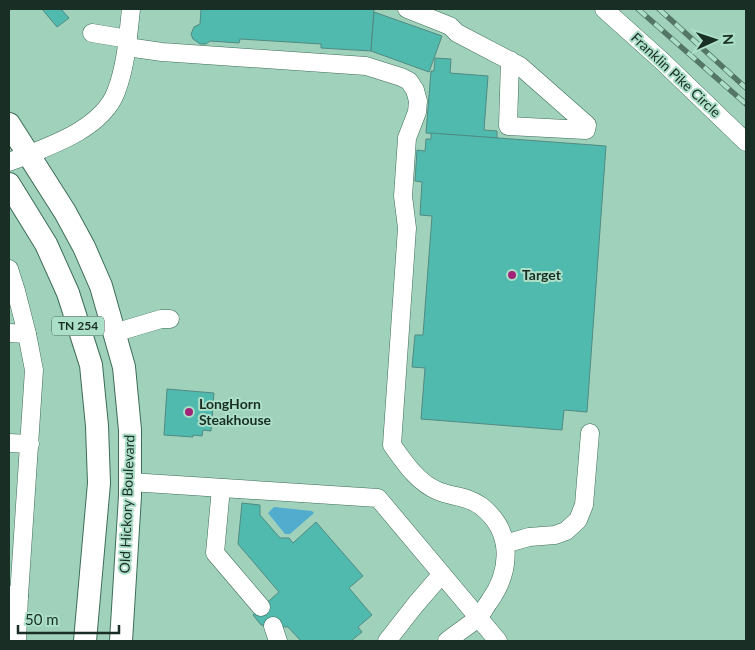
<svg xmlns="http://www.w3.org/2000/svg" width="755" height="650" font-family="Lato,sans-serif">
  <style>
    .water { fill: #52acce }
    .building { fill: #51baae; stroke: #508a82 }
    .lines { fill: none; stroke-linecap: round; stroke-linejoin: round }
    .minor-casing { stroke: #3d6d58; stroke-width: 19 }
    .major-casing { stroke: #3d6d58; stroke-width: 24 }
    .minor { stroke: #fff; stroke-width: 18 }
    .major { stroke: #fff; stroke-width: 22 }
    .rail-casing { stroke: #547667; stroke-width: 5.5 }
    .rail { stroke: #acdfc7; stroke-width: 4; stroke-dasharray: 11; stroke-linecap: butt }
    .poi-dot { fill: #a12478; stroke: #acdfc7; stroke-width: 2 }
    .labels { text-anchor: middle; stroke-width: 4; stroke-linejoin: round; paint-order: stroke }
    .shield { fill: #acdfc7; stroke: #456356; stroke-width: 1 }
    .shield-label { font-size: 12px; font-weight: bold; fill: #192e25 }
    .street-label { font-size: 14px; fill: #192e25; stroke: #acdfc7 }
    .poi-label { font-size: 14px; font-weight: bold; fill: #192e25; stroke: #acdfc7; text-anchor: start }
  </style>
  <rect width="100%" height="100%" fill="#a0d2bb"/>
  <path class="water" d="M 274,507 L 312,511 L 314,513 L 290,534 L 285,534 L 268,513 Z"/>
  <g class="building">
    <path d="M 42,9 L 61,9 L 69,18 L 57,27 Z"/>
    <path d="M 201,9 L 374,9 L 371,51 L 321,48 L 321,44 L 240,39 L 239,43 L 210,41 L 206,44 L 200,44 L 193,39 L 191,34 L 194,27 L 200,24 Z"/>
    <path d="M 374,12 L 442,36 L 429,72 L 371,51 Z"/>
    <path d="M 435,58 L 451,59 L 450,73 L 488,76 L 484,130 L 497,131 L 497,138 L 426,133 L 431,71 L 434,71 Z"/>
    <path d="M 431,133 L 606,146 L 587,412 L 564,410 L 562,430 L 421,419 L 425,368 L 412,367 L 415,335 L 423,335 L 432,216 L 420,215 L 422,182 L 415,181 L 417,150 L 425,151 L 426,139 L 431,139 Z"/>
    <path d="M 167,389 L 214,393 L 211,431 L 203,430 L 202,436 L 193,435 L 193,437 L 164,435 Z"/>
    <path d="M 242,503 L 260,505 L 260,515 L 280,538 L 289,538 L 293,543 L 316,522 L 363,576 L 349,588 L 372,615 L 358,627 L 362,632 L 351,641 L 301,641 L 288,627 L 261,625 L 253,615 L 279,592 L 238,544 Z"/>
  </g>
  <g class="lines">
    <defs>
      <g id="minor">
        <path d="M 407,9 L 450,26 L 457,33 L 520,66 L 587,125 L 586,130 L 508,126 L 510,60"/>
        <path d="M 604,9 L 662,61 L 746,142"/>
        <path d="M 92,33 L 128,39"/>
        <path d="M 127,47 L 162,52 L 366,66 L 401,77 L 409,81 L 415,90 L 418,101 L 417,112 L 407,138 L 403,196 L 407,228 L 392,445 C 405,463 417,482 438,491 C 452,497 468,496 481,506 C 514,532 511,571 489,602 C 485,607 482,614 478,618 C 468,626 457,633 447,641"/>
        <path d="M 9,162 C 44,148 101,131 116,92 C 126,66 128,37 131,9"/>
        <path d="M 9,269 L 16,291 L 27,334 L 9,333"/>
        <path d="M 114,333 L 161,319 L 170,319"/>
        <path d="M 9,443 L 30,444"/>
        <path d="M 130,482 L 378,498 L 498,641"/>
        <path d="M 221,488 L 215,553 L 261,607"/>
        <path d="M 505,544 L 529,537 L 555,535 L 566,531 L 578,520 L 584,505 L 590,433"/>
        <path d="M 9,595 L 19,596 L 17,641"/>
        <path d="M 19,596 L 34,370 L 27,334"/>
        <path d="M 273,626 L 278,641"/>
        <path d="M 387,641 L 416,604 L 441,575"/>
      </g>
      <g id="major">
        <path d="M 9,124 L 65,212 L 84,247 L 101,286 L 124,367 L 130,430 L 130,496 L 121,641"/>
        <path d="M 9,184 L 46,244 L 68,293 L 91,365 L 97,426 L 99,483 L 85,641"/>
      </g>
    </defs>
    <use href="#minor" class="minor-casing"/>
    <use href="#major" class="major-casing"/>
    <use href="#minor" class="minor"/>
    <use href="#major" class="major"/>
    <defs>
      <g id="rail">
        <path d="M 638,9 L 746,104"/>
        <path d="M 659,9 L 746,88"/>
      </g>
    </defs>
    <use href="#rail" class="rail-casing"/>
    <use href="#rail" class="rail"/>
  </g>
  <g class="poi-dot">
    <circle cx="512" cy="275" r="5"/>
    <circle cx="189" cy="412" r="5"/>
  </g>
  <g class="labels">
    <rect class="shield" x="52" y="316.5" width="52" height="19" rx="4"/>
    <g class="shield-label">
      <text x="78" y="330">TN 254</text>
    </g>
    <g class="street-label">
      <text transform="translate(676 75) rotate(43)" y="5">Franklin Pike Circle</text>
      <text transform="translate(127 504) rotate(-88)" y="5">Old Hickory Boulevard</text>
    </g>
    <g class="poi-label">
      <text x="522" y="280">Target</text>
      <text x="199" y="409">LongHorn<tspan x="199" dy="16">Steakhouse</tspan></text>
    </g>
  </g>
  <rect width="755" height="650" fill="none" stroke="#192e25" stroke-width="20"/>
  <g transform="translate(715 40) rotate(87)" stroke="#acdfc7" stroke-width="4" paint-order="stroke">
  <path d="M0-4L9 19L0 12L-9 19Z" fill="#192e25"/>
  <text y="-8" font-size="14" font-weight="bold" text-anchor="middle" fill="#192e25">N</text>
  </g>
  <path d="M18 625v8h101v-8" fill="none" stroke="#192e25" stroke-width="2.5"/>
  <text x="25" y="625" font-size="15" fill="#192e25" stroke="#acdfc7" stroke-width="4" paint-order="stroke">50 m</text>
</svg>
